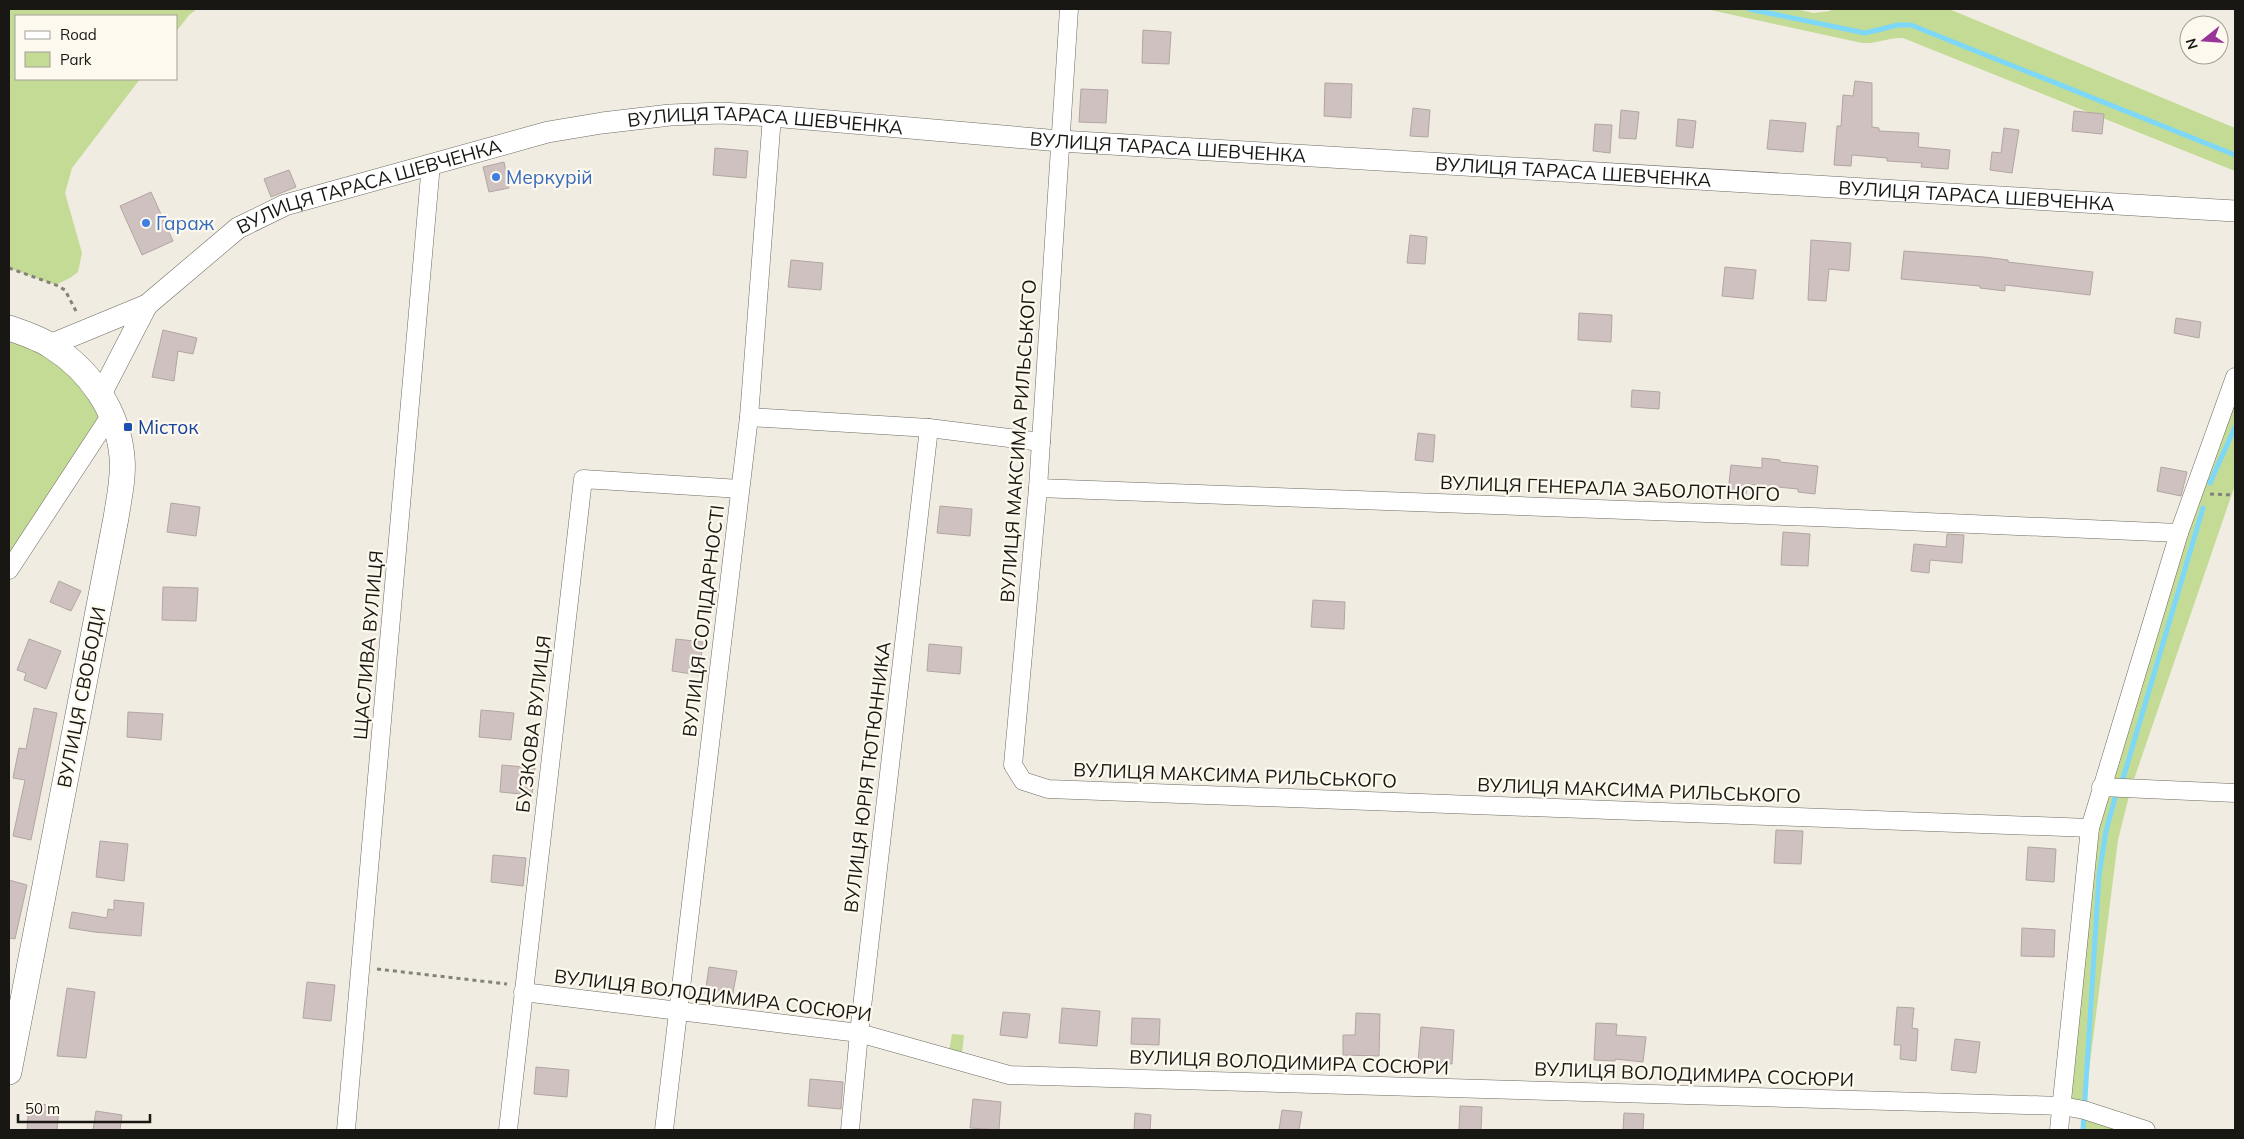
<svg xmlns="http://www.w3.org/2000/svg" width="2244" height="1139" font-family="Mulish,sans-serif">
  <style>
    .green { fill: #c4db96 }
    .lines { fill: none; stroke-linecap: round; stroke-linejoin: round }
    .stream { stroke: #7dd8f8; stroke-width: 5 }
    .building { fill: #cec1bf; stroke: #b2a5a3 }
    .minor-casing { stroke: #6d6a61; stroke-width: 19 }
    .tertiary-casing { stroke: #6d6a61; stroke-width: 22 }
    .secondary-casing { stroke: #6d6a61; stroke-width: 26 }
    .path { stroke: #838179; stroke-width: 3; stroke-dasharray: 4 4; stroke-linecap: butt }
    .minor { stroke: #fff; stroke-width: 18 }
    .tertiary { stroke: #fff; stroke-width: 21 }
    .secondary { stroke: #fff; stroke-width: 25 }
    .shop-dot { fill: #3f7fe0; stroke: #fdf9ef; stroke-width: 2 }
    .transit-dot { fill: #1a4fb4; stroke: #fdf9ef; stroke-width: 2 }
    .labels { text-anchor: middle; stroke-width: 4.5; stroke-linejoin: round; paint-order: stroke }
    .street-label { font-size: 19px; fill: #181713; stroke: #fdf9ef }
    .shop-label { font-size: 19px; fill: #366cbe; stroke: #fdf9ef; text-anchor: start }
    .transit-label { font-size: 19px; fill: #164399; stroke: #fdf9ef; text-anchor: start }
  </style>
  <rect width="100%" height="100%" fill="#f0ece1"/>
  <g class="green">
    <path d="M 9,9 L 197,9 L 189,15 L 176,32 L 176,16 L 16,16 L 16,79 L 140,79 L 72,168 L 65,193 L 82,253 L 78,272 L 70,278 L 56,285 L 9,268 Z"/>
    <path d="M 1706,9 L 1796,9 L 1813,13 L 1830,11 L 1831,9 L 1949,9 L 2235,128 L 2235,171 L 1903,38 C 1889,37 1877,44 1862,43 Z"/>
    <path d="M 9,328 L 22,333 L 112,413 L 9,570 Z"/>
    <path d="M 2235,377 L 2235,485 L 2131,788 L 2118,840 L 2084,1110 L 2146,1130 L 2082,1130 L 2084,1110 L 2062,1106 L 2090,828 Z"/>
    <path d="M 952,1034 L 964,1035 L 962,1053 L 949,1051 Z"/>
  </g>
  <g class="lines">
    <g class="stream">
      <path d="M 1749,9 L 1865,33 L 1898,25 L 1911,25 L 2235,155"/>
      <path d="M 2210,483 L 2235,427"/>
      <path d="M 2122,782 L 2203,508"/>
      <path d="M 2083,1130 L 2099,876 L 2106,831 L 2115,798"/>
    </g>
  </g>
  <g class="building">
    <path d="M 1143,30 L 1171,32 L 1169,64 L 1142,63 Z"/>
    <path d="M 1855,81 L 1872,83 L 1872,127 L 1879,128 L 1879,131 L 1919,133 L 1918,147 L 1950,150 L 1948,169 L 1921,167 L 1922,163 L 1887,161 L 1887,158 L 1852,155 L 1851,166 L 1834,165 L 1837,126 L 1841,126 L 1843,95 L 1853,96 Z"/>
    <path d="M 1325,83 L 1352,84 L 1351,118 L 1324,116 Z"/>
    <path d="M 1081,89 L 1108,90 L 1106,123 L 1079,122 Z"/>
    <path d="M 1413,108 L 1430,110 L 1428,137 L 1410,136 Z"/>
    <path d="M 1621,110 L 1639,112 L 1636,139 L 1619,138 Z"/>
    <path d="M 2074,111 L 2104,114 L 2102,134 L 2072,131 Z"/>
    <path d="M 1678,119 L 1696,121 L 1693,148 L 1676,146 Z"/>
    <path d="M 1770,120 L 1806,123 L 1803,152 L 1767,149 Z"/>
    <path d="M 1595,124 L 1612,125 L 1610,153 L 1593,151 Z"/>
    <path d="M 2004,128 L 2019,130 L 2012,173 L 1990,170 L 1992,152 L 2001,153 Z"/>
    <path d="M 715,148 L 748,151 L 746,178 L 713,175 Z"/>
    <path d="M 504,162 L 509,188 L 489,192 L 483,167 Z"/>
    <path d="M 289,170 L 296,187 L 271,197 L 264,179 Z"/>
    <path d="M 151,192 L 173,241 L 142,255 L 120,206 Z"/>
    <path d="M 1410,235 L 1427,237 L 1425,264 L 1407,263 Z"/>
    <path d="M 1811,240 L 1851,243 L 1849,271 L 1829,269 L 1826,301 L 1808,300 Z"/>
    <path d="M 1904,251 L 1984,257 L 2008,260 L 2008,262 L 2093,272 L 2090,295 L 2005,285 L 2005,291 L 1980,288 L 1980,286 L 1901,279 Z"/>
    <path d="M 791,260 L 823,263 L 821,290 L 788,287 Z"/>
    <path d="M 1725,267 L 1756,270 L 1753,299 L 1722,296 Z"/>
    <path d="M 1579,313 L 1612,315 L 1611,342 L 1578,340 Z"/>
    <path d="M 2176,318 L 2201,322 L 2199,338 L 2174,333 Z"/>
    <path d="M 163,330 L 197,338 L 193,354 L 178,351 L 174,381 L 152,377 Z"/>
    <path d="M 1632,390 L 1660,392 L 1659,409 L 1631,407 Z"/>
    <path d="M 1418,433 L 1435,435 L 1433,462 L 1415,460 Z"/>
    <path d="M 1762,458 L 1780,460 L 1780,462 L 1818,466 L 1815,494 L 1798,492 L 1798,489 L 1747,484 L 1746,494 L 1728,492 L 1731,465 L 1762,468 Z"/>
    <path d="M 2161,467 L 2187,472 L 2181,496 L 2157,491 Z"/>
    <path d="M 171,503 L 200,507 L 196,536 L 167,532 Z"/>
    <path d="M 940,506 L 972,509 L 970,536 L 937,533 Z"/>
    <path d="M 1783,532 L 1810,534 L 1808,566 L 1781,565 Z"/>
    <path d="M 1947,534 L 1964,535 L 1962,563 L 1930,560 L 1929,573 L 1911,571 L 1914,544 L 1946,547 Z"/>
    <path d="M 59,581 L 81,591 L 71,611 L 50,602 Z"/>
    <path d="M 163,587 L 198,588 L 196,621 L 162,620 Z"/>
    <path d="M 1313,600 L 1345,602 L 1344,629 L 1311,627 Z"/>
    <path d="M 29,639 L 61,651 L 46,689 L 24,680 L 26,673 L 17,670 Z"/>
    <path d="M 676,639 L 703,642 L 699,675 L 672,671 Z"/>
    <path d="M 929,644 L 962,647 L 960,674 L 927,671 Z"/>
    <path d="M 34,708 L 57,713 L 31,840 L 13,836 L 25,780 L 13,778 L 19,748 L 26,749 Z"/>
    <path d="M 481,710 L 514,713 L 511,740 L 479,737 Z"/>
    <path d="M 128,712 L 163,714 L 161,740 L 127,737 Z"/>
    <path d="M 502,765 L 535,768 L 532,795 L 500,792 Z"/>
    <path d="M 1776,830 L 1803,831 L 1801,864 L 1774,863 Z"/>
    <path d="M 100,841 L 128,844 L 124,881 L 96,877 Z"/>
    <path d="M 2028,847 L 2056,849 L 2054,882 L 2026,880 Z"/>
    <path d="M 493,855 L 526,858 L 523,886 L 491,882 Z"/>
    <path d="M 9,880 L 27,885 L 15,939 L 9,938 Z"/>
    <path d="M 114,900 L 144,903 L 141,936 L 94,932 L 69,928 L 72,912 L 107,918 L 108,909 L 114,910 Z"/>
    <path d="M 2022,928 L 2055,930 L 2054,957 L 2021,956 Z"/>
    <path d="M 709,967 L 737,971 L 732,998 L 705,994 Z"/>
    <path d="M 307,982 L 335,985 L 331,1021 L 303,1018 Z"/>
    <path d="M 67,988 L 95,992 L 86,1058 L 57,1056 Z"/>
    <path d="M 1897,1007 L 1914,1008 L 1912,1028 L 1918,1029 L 1916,1061 L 1900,1059 L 1901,1045 L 1894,1045 Z"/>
    <path d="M 1062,1008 L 1100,1011 L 1097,1046 L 1059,1043 Z"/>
    <path d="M 1003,1012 L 1030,1014 L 1027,1038 L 1000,1035 Z"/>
    <path d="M 1356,1013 L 1380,1014 L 1379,1056 L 1343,1055 L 1343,1035 L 1355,1035 Z"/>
    <path d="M 1132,1018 L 1160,1019 L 1159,1045 L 1131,1044 Z"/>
    <path d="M 1596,1023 L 1617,1024 L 1616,1035 L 1646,1037 L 1643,1062 L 1615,1059 L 1615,1061 L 1594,1060 Z"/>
    <path d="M 1421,1027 L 1454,1030 L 1452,1064 L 1418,1061 Z"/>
    <path d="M 1955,1039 L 1980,1042 L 1976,1073 L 1951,1070 Z"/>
    <path d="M 536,1067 L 569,1070 L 567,1097 L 534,1094 Z"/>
    <path d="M 810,1079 L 843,1082 L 841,1109 L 808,1106 Z"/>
    <path d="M 973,1099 L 1001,1102 L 999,1130 L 970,1128 Z"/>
    <path d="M 29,1103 L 59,1106 L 57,1130 L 27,1130 Z"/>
    <path d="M 1460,1106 L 1482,1107 L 1481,1130 L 1459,1130 Z"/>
    <path d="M 1282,1110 L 1302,1112 L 1299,1130 L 1279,1130 Z"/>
    <path d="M 96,1111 L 122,1115 L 120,1130 L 93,1130 Z"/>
    <path d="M 1135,1113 L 1151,1115 L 1150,1130 L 1134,1130 Z"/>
    <path d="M 1624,1113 L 1644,1114 L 1643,1130 L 1623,1130 Z"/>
  </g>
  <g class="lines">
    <defs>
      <g id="minor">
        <path d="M 1069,9 L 1038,488 L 1013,765 L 1023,781 L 1048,789 L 2090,828"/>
        <path d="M 749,417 L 929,428 L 1041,442"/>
        <path d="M 1038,488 L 1813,517 L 2179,533"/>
        <path d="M 9,570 L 112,413"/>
        <path d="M 2101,787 L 2235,793"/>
        <path d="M 523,992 L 859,1033 L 1009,1075 L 2062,1106 L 2084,1110 L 2146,1130"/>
        <path d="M 346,1130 L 431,164"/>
        <path d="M 508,1130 L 583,479 L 740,489"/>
        <path d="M 664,1130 L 749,417 L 772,116"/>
        <path d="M 850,1130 L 859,1033 L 929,428"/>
        <path d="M 2059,1130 L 2090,828 L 2179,533 L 2235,377"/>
      </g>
      <g id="tertiary">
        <path id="s1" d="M 50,345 L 147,305 L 238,228 L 285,205 L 548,132 L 602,123 L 670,115 L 721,113 L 772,116 L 1060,141 L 2235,211"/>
        <path d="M 101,394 L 147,305"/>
      </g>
      <path id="secondary" d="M 9,328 C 23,333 39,338 51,346 C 90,370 118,411 122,457 C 124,477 119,498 116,518 L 9,1072"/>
    </defs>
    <use href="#minor" class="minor-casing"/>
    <use href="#tertiary" class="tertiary-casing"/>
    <use href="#secondary" class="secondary-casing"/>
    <g class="path">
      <path d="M 9,268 L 56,285 L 65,290 L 77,313"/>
      <path d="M 2210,494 L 2235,495"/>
      <path d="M 377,969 L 507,984"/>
    </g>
    <use href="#minor" class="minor"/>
    <use href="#tertiary" class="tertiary"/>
    <use href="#secondary" class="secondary"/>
  </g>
  <g class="shop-dot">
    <circle cx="496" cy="177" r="5"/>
    <circle cx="146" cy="223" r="5"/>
  </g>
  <rect class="transit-dot" x="123" y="422" width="10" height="10" rx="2.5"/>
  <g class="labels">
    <g class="street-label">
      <text dy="7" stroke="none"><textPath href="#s1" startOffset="768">ВУЛИЦЯ ТАРАСА ШЕВЧЕНКА</textPath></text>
      <text dy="7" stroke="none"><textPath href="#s1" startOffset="1172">ВУЛИЦЯ ТАРАСА ШЕВЧЕНКА</textPath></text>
      <text dy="7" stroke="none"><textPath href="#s1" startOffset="1578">ВУЛИЦЯ ТАРАСА ШЕВЧЕНКА</textPath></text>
      <text dy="7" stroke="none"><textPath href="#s1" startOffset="362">ВУЛИЦЯ ТАРАСА ШЕВЧЕНКА</textPath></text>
      <text dy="7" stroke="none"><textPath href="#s1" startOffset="1982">ВУЛИЦЯ ТАРАСА ШЕВЧЕНКА</textPath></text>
      <text transform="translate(1018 441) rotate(-86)" y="7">ВУЛИЦЯ МАКСИМА РИЛЬСЬКОГО</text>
      <text transform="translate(1610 488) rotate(2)" y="7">ВУЛИЦЯ ГЕНЕРАЛА ЗАБОЛОТНОГО</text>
      <text transform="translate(703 621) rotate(-83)" y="7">ВУЛИЦЯ СОЛІДАРНОСТІ</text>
      <text transform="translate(368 645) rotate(-85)" y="7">ЩАСЛИВА ВУЛИЦЯ</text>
      <text transform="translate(81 697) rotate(-79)" y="7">ВУЛИЦЯ СВОБОДИ</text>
      <text transform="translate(533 724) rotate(-83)" y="7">БУЗКОВА ВУЛИЦЯ</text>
      <text transform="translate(1235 775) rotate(2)" y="7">ВУЛИЦЯ МАКСИМА РИЛЬСЬКОГО</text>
      <text transform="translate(867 777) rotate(-83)" y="7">ВУЛИЦЯ ЮРІЯ ТЮТЮННИКА</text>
      <text transform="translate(1639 790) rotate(2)" y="7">ВУЛИЦЯ МАКСИМА РИЛЬСЬКОГО</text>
      <text transform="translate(713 995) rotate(7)" y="7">ВУЛИЦЯ ВОЛОДИМИРА СОСЮРИ</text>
      <text transform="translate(1289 1062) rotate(2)" y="7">ВУЛИЦЯ ВОЛОДИМИРА СОСЮРИ</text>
      <text transform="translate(1694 1074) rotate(2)" y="7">ВУЛИЦЯ ВОЛОДИМИРА СОСЮРИ</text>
    </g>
    <g class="shop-label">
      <text x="506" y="184">Меркурій</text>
      <text x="156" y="230">Гараж</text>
    </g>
    <g class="transit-label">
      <text x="138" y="434">Місток</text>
    </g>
  </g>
  <rect width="2244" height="1139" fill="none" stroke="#181713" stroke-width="20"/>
  <rect x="15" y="15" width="162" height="65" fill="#fdf9ef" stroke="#a19f97"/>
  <rect x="25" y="31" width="25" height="8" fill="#ffffff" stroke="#a19f97"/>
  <text x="60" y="40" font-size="15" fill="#181713">Road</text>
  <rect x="25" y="52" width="25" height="15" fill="#c4db96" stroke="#a19f97"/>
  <text x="60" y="65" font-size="15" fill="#181713">Park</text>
  <g transform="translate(2204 40) rotate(253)"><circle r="24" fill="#fdf9ef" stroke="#a19f97"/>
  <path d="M0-4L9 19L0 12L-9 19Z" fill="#983398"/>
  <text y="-8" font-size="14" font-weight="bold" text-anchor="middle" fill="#181713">N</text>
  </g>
  <path d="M18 1114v8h132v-8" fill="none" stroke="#181713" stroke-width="2.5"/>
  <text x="25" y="1114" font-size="15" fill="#181713" stroke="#fdf9ef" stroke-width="4" paint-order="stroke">50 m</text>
</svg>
